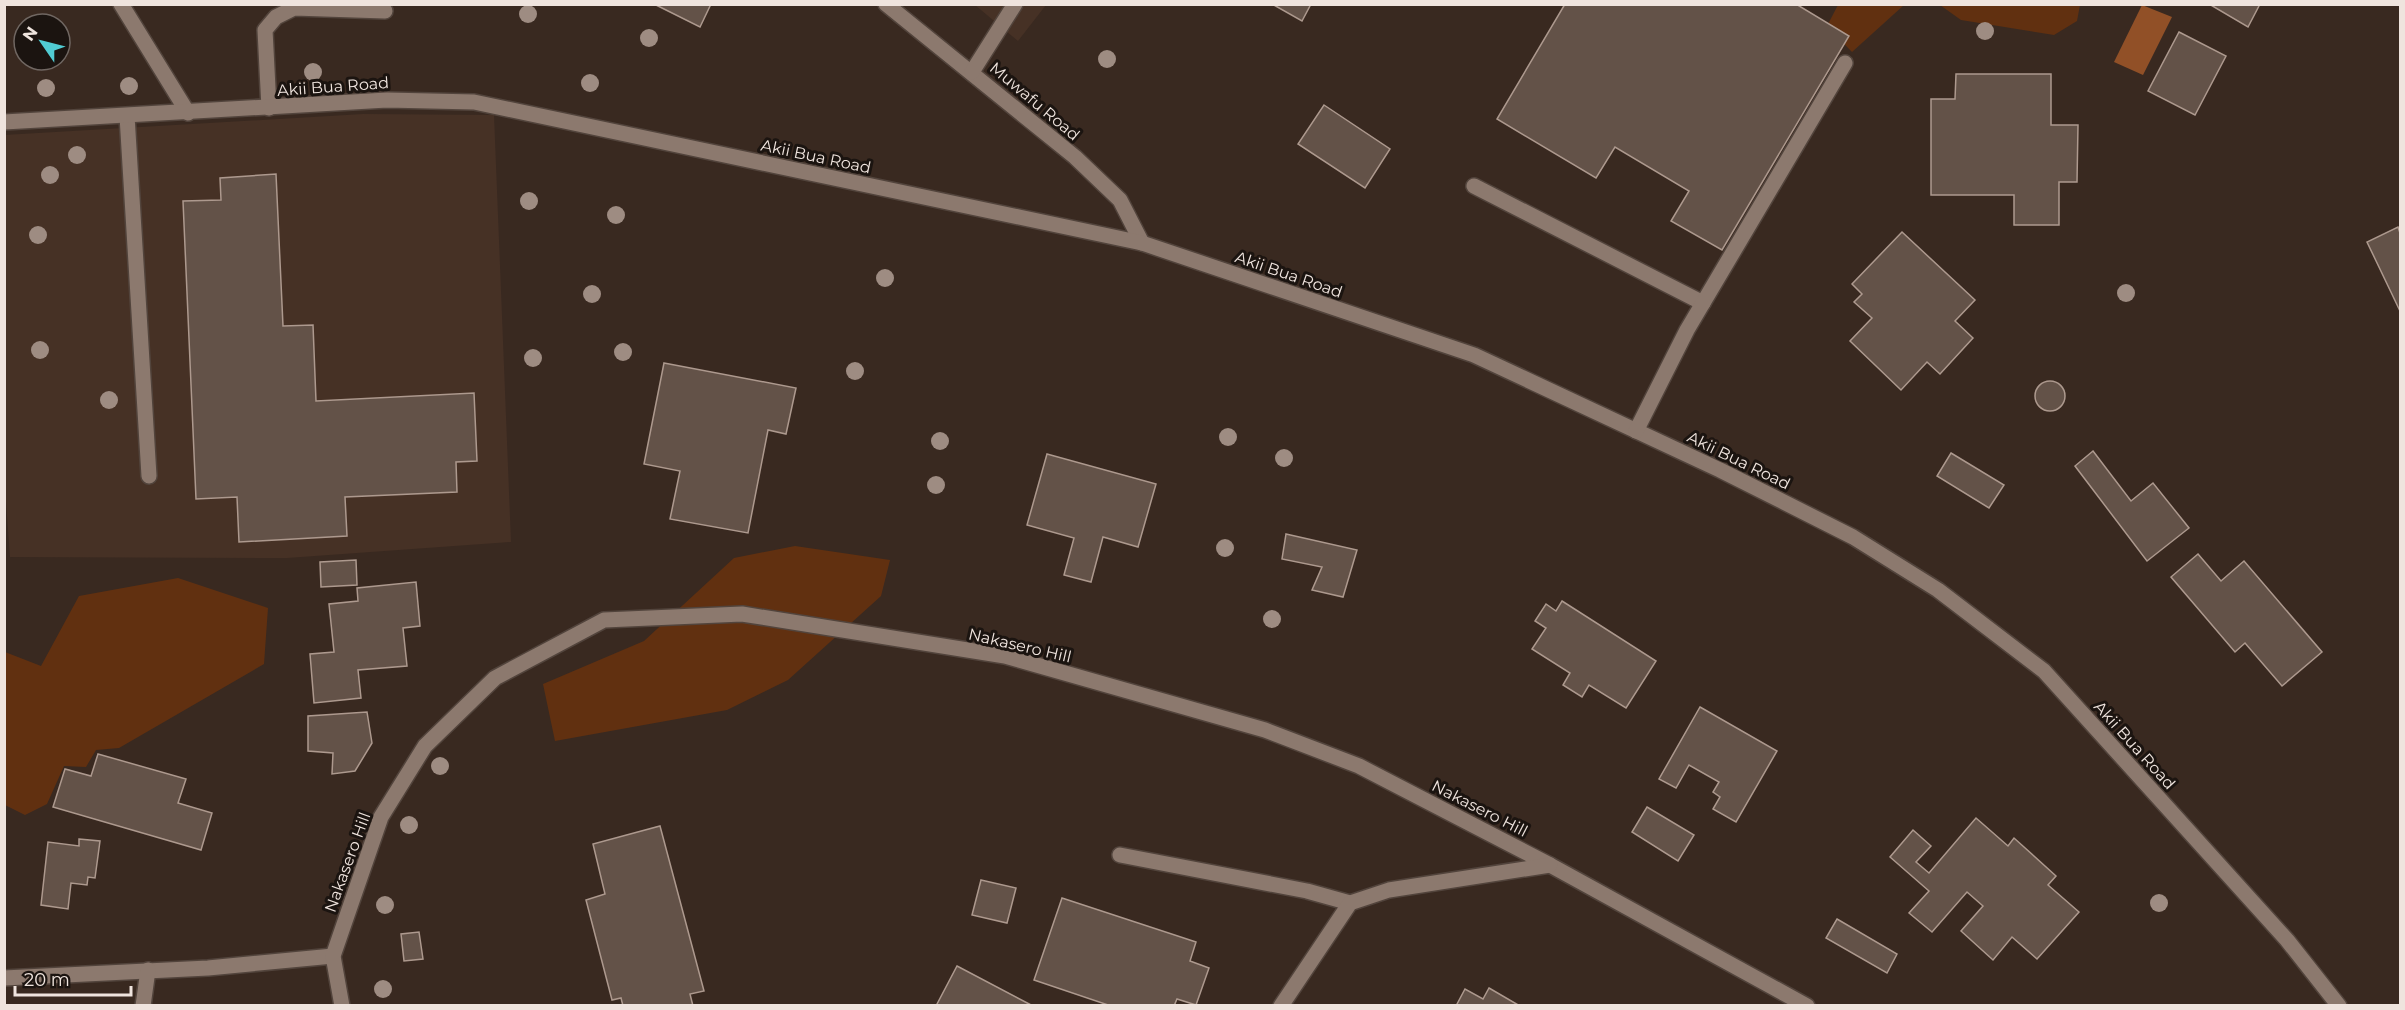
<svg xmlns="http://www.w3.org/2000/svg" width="2405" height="1010" font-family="Montserrat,sans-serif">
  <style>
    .built { fill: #463125 }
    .green { fill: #613010 }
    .water { fill: #915027 }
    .building { fill: #635248; stroke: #ad998e; stroke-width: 1.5 }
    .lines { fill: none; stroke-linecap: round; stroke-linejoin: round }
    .minor-casing { stroke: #52443c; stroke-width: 18 }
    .minor { stroke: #8c796e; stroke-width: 15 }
    .tree { fill: #9e8c82 }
    .labels { text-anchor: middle; stroke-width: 6; stroke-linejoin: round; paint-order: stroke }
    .street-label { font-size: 16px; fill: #efe4de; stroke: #1b1410 }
  </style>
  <rect width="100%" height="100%" fill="#392920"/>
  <g class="built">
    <path d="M 975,5 L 1046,5 L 1018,41 Z"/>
    <path d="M 363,114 L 494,115 L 511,542 L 287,558 L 10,557 L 4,475 L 4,135 Z"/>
  </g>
  <g class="green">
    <path d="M 1838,5 L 1904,5 L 1852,52 L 1827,26 Z"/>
    <path d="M 1940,5 L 2080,5 L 2077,21 L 2054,35 L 1961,20 Z"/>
    <path d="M 795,546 L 890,560 L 881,596 L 788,680 L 727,710 L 555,741 L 543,684 L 644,641 L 734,558 Z"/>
    <path d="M 178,578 L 268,608 L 264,664 L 119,748 L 96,750 L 86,767 L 64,766 L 47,804 L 25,815 L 5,805 L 5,652 L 41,666 L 79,596 Z"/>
  </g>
  <path class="water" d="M 2142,5 L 2172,17 L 2143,75 L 2114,62 Z"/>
  <g class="building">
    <path d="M 654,4 L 711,4 L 700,27 Z"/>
    <path d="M 1272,4 L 1311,4 L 1302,21 Z"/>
    <path d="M 1565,4 L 1796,4 L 1849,36 L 1722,250 L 1671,221 L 1689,191 L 1615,147 L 1596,178 L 1497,119 Z"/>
    <path d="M 2209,4 L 2260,4 L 2248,27 Z"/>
    <path d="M 2179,32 L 2226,56 L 2195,115 L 2148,91 Z"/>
    <path d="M 1956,74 L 2051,74 L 2051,125 L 2078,125 L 2077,182 L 2059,182 L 2059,225 L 2014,225 L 2014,195 L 1931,195 L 1931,99 L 1955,99 Z"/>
    <path d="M 1324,105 L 1390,149 L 1365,188 L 1298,144 Z"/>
    <path d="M 276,174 L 283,326 L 313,325 L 316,401 L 474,393 L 477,461 L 456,462 L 457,492 L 345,497 L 347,536 L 239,542 L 237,497 L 196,499 L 183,201 L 221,200 L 220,178 Z"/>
    <path d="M 2398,227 L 2400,233 L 2400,311 L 2367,242 Z"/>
    <path d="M 1902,232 L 1975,300 L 1955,321 L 1973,338 L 1940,374 L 1927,362 L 1901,390 L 1850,341 L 1872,318 L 1854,302 L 1862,294 L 1852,284 Z"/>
    <path d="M 664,363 L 796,388 L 786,434 L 768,430 L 748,533 L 670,519 L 680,471 L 644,464 Z"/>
    <circle cx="2050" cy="396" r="15"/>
    <path d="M 2093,451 L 2131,501 L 2153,483 L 2189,528 L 2147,561 L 2075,466 Z"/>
    <path d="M 1951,453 L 2004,485 L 1989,508 L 1937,476 Z"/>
    <path d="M 1047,454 L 1156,484 L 1138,547 L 1103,537 L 1091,582 L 1064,575 L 1074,538 L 1027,525 Z"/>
    <path d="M 1286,534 L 1357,550 L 1343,597 L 1312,590 L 1322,567 L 1282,559 Z"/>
    <path d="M 2198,554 L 2221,581 L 2244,561 L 2322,652 L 2282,686 L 2245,643 L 2235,652 L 2171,577 Z"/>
    <path d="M 356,560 L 357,585 L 321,587 L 320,562 Z"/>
    <path d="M 416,582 L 420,626 L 403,628 L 407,666 L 358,670 L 361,698 L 314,703 L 310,654 L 334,652 L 329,604 L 358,601 L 357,588 Z"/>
    <path d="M 1562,601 L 1656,661 L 1626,708 L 1589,685 L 1582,697 L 1563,685 L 1570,673 L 1532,649 L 1546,628 L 1535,621 L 1546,604 L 1556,611 Z"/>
    <path d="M 1700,707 L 1777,751 L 1736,822 L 1713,809 L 1720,797 L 1713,792 L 1719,782 L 1689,765 L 1676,788 L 1659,779 Z"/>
    <path d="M 367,712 L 372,743 L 355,771 L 332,774 L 333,753 L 308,751 L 308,716 Z"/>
    <path d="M 98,754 L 186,779 L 178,803 L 212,813 L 201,850 L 53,807 L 65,769 L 91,776 Z"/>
    <path d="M 1647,807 L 1694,835 L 1678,861 L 1632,832 Z"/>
    <path d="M 1976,818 L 2008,846 L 2014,838 L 2056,876 L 2048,885 L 2079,912 L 2037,959 L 2012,937 L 1993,960 L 1961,931 L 1983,906 L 1967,892 L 1932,932 L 1909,913 L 1929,891 L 1890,857 L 1913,830 L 1931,846 L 1916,862 L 1929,873 Z"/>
    <path d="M 660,826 L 704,991 L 690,994 L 693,1006 L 623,1006 L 621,998 L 612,1000 L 586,900 L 605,894 L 593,844 Z"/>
    <path d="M 79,839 L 100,841 L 95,878 L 88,877 L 87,885 L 71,883 L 68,909 L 41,905 L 48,842 L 79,846 Z"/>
    <path d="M 981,880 L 1016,888 L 1007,923 L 972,915 Z"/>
    <path d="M 1062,898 L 1196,942 L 1190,961 L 1209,968 L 1196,1005 L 1177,999 L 1174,1006 L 1111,1006 L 1034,980 Z"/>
    <path d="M 1837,919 L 1897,954 L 1887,973 L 1826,938 Z"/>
    <path d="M 419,932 L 423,959 L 404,961 L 401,934 Z"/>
    <path d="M 957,966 L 1033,1006 L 936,1006 Z"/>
    <path d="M 1489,988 L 1520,1006 L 1456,1006 L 1465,989 L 1483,999 Z"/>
  </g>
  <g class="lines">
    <defs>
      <g id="minor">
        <path d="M 121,4 L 188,113"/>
        <path d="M 886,4 L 1075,157 L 1120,200 L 1142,243"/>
        <path d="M 972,72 L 1015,4"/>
        <path d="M 269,108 L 265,30 L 276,17 L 294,8 L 385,11"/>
        <path d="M 127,116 L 149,476"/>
        <path d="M 4,122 L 387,100 L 474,102 L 1142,243 L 1474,355 L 1720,470 L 1853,537 L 1938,590 L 2044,671 L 2287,940 L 2339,1006"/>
        <path d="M 1474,186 L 1703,303"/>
        <path d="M 1636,431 L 1687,330 L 1845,63"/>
        <path d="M 1120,855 L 1307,891 L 1350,903"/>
        <path d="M 4,978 L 208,968 L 333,956"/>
        <path d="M 143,1006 L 148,970"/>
        <path d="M 342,1006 L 333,956 L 381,817 L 425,746 L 495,678 L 604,620 L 742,614 L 1005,656 L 1265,730 L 1359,766 L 1550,865 L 1807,1006"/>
        <path d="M 1281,1006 L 1350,903 L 1389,890 L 1550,865"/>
      </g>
    </defs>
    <use href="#minor" class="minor-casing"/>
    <use href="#minor" class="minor"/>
  </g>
  <g class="tree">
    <circle cx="528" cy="14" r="9"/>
    <circle cx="1985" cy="31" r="9"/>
    <circle cx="649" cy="38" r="9"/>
    <circle cx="1107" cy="59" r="9"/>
    <circle cx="313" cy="72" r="9"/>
    <circle cx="590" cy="83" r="9"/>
    <circle cx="129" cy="86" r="9"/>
    <circle cx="46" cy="88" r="9"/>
    <circle cx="77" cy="155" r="9"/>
    <circle cx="50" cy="175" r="9"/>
    <circle cx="529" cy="201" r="9"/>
    <circle cx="616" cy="215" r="9"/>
    <circle cx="38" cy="235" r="9"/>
    <circle cx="885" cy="278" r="9"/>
    <circle cx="2126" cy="293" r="9"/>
    <circle cx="592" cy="294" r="9"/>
    <circle cx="40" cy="350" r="9"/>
    <circle cx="623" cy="352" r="9"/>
    <circle cx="533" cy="358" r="9"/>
    <circle cx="855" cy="371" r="9"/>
    <circle cx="109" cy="400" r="9"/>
    <circle cx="1228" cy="437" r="9"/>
    <circle cx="940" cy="441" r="9"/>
    <circle cx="1284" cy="458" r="9"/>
    <circle cx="936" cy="485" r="9"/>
    <circle cx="1225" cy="548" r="9"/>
    <circle cx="1272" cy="619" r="9"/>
    <circle cx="440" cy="766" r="9"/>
    <circle cx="409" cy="825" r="9"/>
    <circle cx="2159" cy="903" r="9"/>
    <circle cx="385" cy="905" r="9"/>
    <circle cx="383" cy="989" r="9"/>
  </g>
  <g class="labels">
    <g class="street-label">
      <text transform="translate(333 86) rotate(-4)" y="6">Akii Bua Road</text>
      <text transform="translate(1035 101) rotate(40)" y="6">Muwafu Road</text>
      <text transform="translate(816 156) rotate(12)" y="6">Akii Bua Road</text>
      <text transform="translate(1289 274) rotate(19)" y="6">Akii Bua Road</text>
      <text transform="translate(1739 460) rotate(26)" y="6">Akii Bua Road</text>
      <text transform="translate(1020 645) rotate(13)" y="6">Nakasero Hill</text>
      <text transform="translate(2135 745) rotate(48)" y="6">Akii Bua Road</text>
      <text transform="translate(1480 808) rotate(27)" y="6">Nakasero Hill</text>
      <text transform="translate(347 862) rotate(-70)" y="6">Nakasero Hill</text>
    </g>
  </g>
  <rect width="2405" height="1010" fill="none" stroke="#efe4de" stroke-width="12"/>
  <g transform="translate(42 42) rotate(305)"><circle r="28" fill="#1b1410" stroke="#706762" stroke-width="1.5"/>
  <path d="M0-4.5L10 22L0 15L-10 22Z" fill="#51ccd3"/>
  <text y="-9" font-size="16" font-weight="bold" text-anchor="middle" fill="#efe4de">N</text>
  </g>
  <path d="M15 986v9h116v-9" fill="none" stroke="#efe4de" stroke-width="3"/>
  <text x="24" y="986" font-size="18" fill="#efe4de" stroke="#1b1410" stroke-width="4.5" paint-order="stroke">20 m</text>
</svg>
